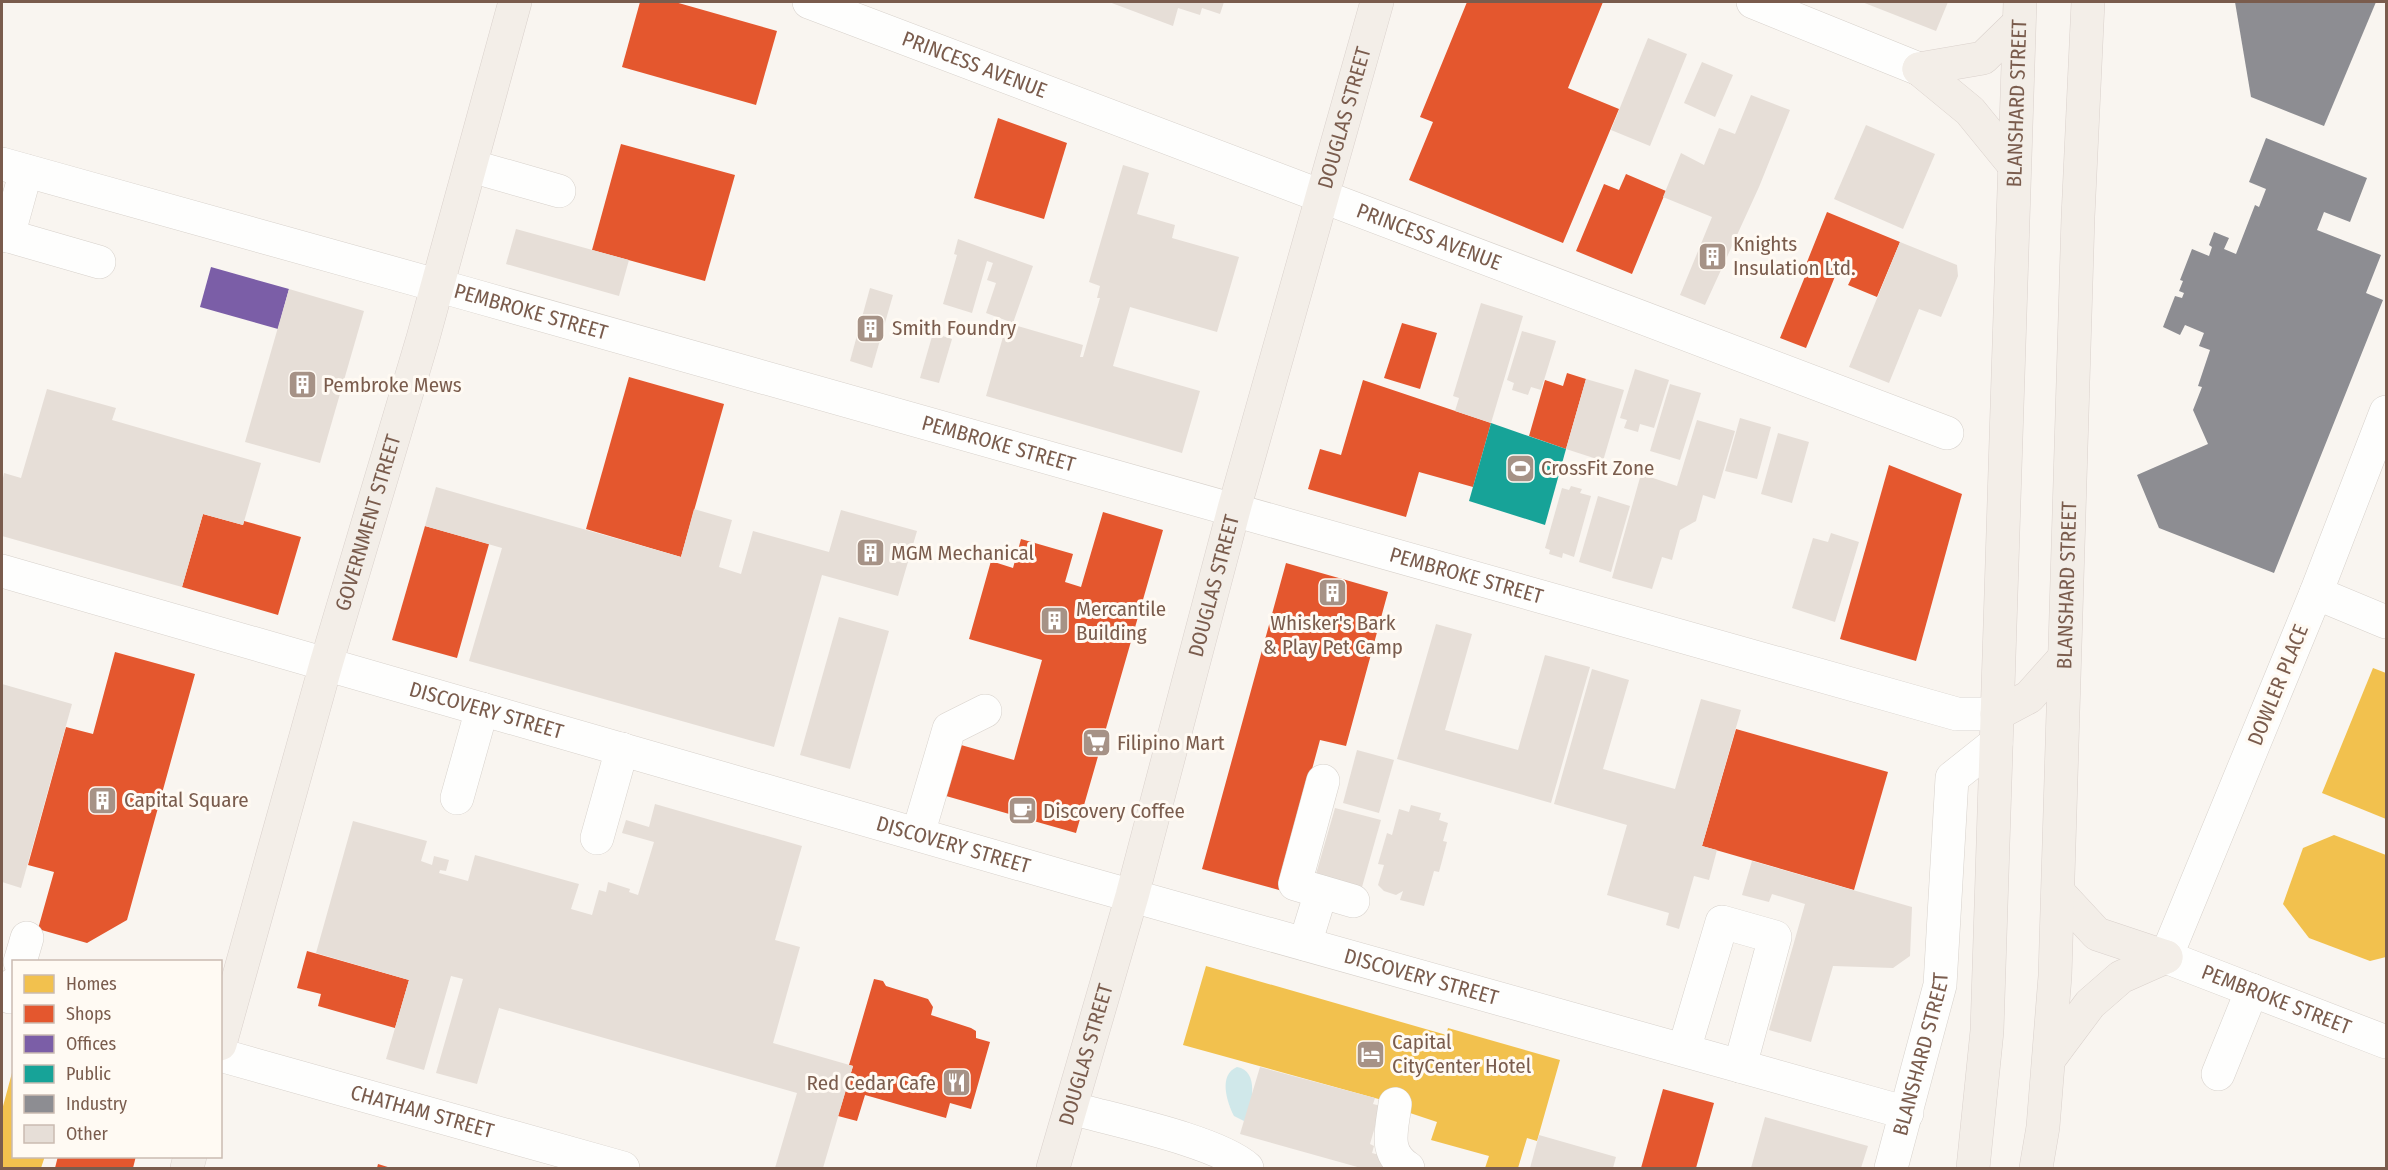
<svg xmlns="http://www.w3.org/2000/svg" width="2388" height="1170" font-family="'Fira Sans Condensed',sans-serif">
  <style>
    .water { fill: #d0e8ea }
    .homes { fill: #f2c14e }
    .shops { fill: #e4572e }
    .offices { fill: #7b5ea7 }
    .public { fill: #17a398 }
    .industry { fill: #8d8d92 }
    .building { fill: #e6ded7 }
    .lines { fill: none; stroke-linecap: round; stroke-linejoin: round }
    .minor-casing { stroke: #d7d1cb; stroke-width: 34 }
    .major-casing { stroke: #dad1cc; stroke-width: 34 }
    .minor { stroke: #fefefd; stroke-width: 33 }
    .major { stroke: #f3eee8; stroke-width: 33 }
    .labels { text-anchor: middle; stroke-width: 6; stroke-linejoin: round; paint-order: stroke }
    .street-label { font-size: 21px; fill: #7a5c4d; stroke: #fffaf3 }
    .poi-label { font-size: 21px; fill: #7a5c4d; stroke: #fffaf3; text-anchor: start }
  </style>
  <rect width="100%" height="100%" fill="#f9f5f0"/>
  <path class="water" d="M 1237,1067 C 1260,1071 1251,1104 1248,1120 L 1244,1121 L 1234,1116 C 1227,1102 1218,1075 1237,1067 Z"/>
  <g class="homes">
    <path d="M 2373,668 L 2386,673 L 2386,819 L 2322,793 Z"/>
    <path d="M 2334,835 L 2386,855 L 2386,957 L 2370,961 L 2309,938 L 2283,904 L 2303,848 Z"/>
    <path d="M 1206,966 L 1443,1034 L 1446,1035 L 1448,1028 L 1560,1060 L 1537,1141 L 1527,1138 L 1518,1168 L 1485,1168 L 1489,1156 L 1431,1140 L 1437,1122 L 1410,1113 L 1411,1108 L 1183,1045 Z"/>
    <path d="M 13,1069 L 14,1156 L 45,1156 L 41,1168 L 2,1168 L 2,1110 Z"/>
  </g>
  <g class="shops">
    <path d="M 640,2 L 675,2 L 777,31 L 756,105 L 622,67 Z"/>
    <path d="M 1467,2 L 1603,2 L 1568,88 L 1619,109 L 1563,243 L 1409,180 L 1433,122 L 1420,117 Z"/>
    <path d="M 998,118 L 1067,143 L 1044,219 L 974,198 Z"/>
    <path d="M 621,144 L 735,175 L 705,281 L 592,250 Z"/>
    <path d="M 1626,174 L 1666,191 L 1632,274 L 1576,251 L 1604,184 L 1619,190 Z"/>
    <path d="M 1827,212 L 1900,242 L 1877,297 L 1848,285 L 1853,275 L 1838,269 L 1806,348 L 1780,338 L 1806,274 L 1803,272 Z"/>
    <path d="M 1402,323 L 1437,333 L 1420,389 L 1384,378 Z"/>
    <path d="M 1567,373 L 1586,379 L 1566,449 L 1529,436 L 1545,380 L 1563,386 Z"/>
    <path d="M 629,377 L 724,404 L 681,557 L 586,529 Z"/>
    <path d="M 1363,380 L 1491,423 L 1473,487 L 1419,472 L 1406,517 L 1308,489 L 1320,449 L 1341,455 Z"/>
    <path d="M 1889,465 L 1962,494 L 1916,661 L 1840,639 Z"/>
    <path d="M 1103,512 L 1163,530 L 1076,833 L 939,794 L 954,743 L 1014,760 L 1042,660 L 969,639 L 991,561 L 1013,568 L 1021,539 L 1073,554 L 1065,582 L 1081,587 Z"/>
    <path d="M 203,514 L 243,525 L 244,521 L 301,537 L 278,615 L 182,587 Z"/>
    <path d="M 425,526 L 489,544 L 457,658 L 392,640 Z"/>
    <path d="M 1286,563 L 1388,592 L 1346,746 L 1320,740 L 1279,890 L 1202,869 Z"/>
    <path d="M 115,652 L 195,674 L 127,920 L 87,943 L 38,929 L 54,872 L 28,865 L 66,727 L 93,734 Z"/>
    <path d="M 1736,729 L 1888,772 L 1854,890 L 1702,846 Z"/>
    <path d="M 307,951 L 409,980 L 395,1028 L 318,1006 L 321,994 L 297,988 Z"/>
    <path d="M 874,979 L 883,981 L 886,986 L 928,999 L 933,1007 L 931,1015 L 971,1028 L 976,1031 L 976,1038 L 990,1042 L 971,1109 L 950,1103 L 946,1118 L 865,1095 L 857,1121 L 838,1116 L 853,1066 L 849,1065 Z"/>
    <path d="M 1663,1089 L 1714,1103 L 1696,1168 L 1641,1168 Z"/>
    <path d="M 58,1156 L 136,1156 L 133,1168 L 55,1168 Z"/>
    <path d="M 378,1164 L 391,1168 L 377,1168 Z"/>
  </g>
  <path class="offices" d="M 211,267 L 289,289 L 278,329 L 200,307 Z"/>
  <path class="public" d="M 1491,423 L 1566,449 L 1545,525 L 1469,501 Z"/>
  <g class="industry">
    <path d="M 2235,2 L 2376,2 L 2324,126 L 2251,97 Z"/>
    <path d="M 2266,138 L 2367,178 L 2350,222 L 2324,212 L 2317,230 L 2381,255 L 2366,293 L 2383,300 L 2274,573 L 2159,528 L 2137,475 L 2208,444 L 2193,410 L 2202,387 L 2198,386 L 2210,350 L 2199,346 L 2204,333 L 2185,325 L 2180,335 L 2163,327 L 2175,296 L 2182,298 L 2184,293 L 2179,291 L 2183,281 L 2180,280 L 2192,249 L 2209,256 L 2212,247 L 2209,245 L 2214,232 L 2229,238 L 2224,249 L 2236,254 L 2255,205 L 2259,207 L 2266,189 L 2249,182 Z"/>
  </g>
  <g class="building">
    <path d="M 1109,2 L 1224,2 L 1220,14 L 1202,8 L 1200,15 L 1178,8 L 1173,26 Z"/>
    <path d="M 1862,2 L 1948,2 L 1936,31 Z"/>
    <path d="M 1648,38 L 1687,54 L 1650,146 L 1611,130 Z"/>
    <path d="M 1702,62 L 1733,75 L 1715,117 L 1684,103 Z"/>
    <path d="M 1751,95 L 1790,110 L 1759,187 L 1705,305 L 1680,295 L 1712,217 L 1663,197 L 1681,153 L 1704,165 L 1719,128 L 1735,134 Z"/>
    <path d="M 1866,125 L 1935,154 L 1903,229 L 1834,199 Z"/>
    <path d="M 1123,165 L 1149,173 L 1137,214 L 1175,225 L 1172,238 L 1239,257 L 1217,332 L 1130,307 L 1113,366 L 1200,391 L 1182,453 L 986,396 L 1007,323 L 1083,345 L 1080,357 L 1083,357 L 1100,298 L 1097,298 L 1100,286 L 1089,282 Z"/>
    <path d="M 516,229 L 629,260 L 619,296 L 506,264 Z"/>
    <path d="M 958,239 L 1033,266 L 1013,323 L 986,313 L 996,283 L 987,280 L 993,263 L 987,261 L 972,313 L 943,304 L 957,255 L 954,254 Z"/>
    <path d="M 1900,242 L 1957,265 L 1958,276 L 1941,317 L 1919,309 L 1889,383 L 1849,367 Z"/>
    <path d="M 870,288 L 893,295 L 872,368 L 850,361 Z"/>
    <path d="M 289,289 L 364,311 L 320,463 L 245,442 Z"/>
    <path d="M 1481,303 L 1523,316 L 1491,423 L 1455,411 L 1459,398 L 1453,396 Z"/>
    <path d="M 1522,331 L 1556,341 L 1541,390 L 1531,387 L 1528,395 L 1512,390 L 1514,383 L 1507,380 Z"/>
    <path d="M 933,333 L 952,339 L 939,383 L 920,378 Z"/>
    <path d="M 1635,369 L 1669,380 L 1654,428 L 1640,424 L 1638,432 L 1624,428 L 1627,420 L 1620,418 Z"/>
    <path d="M 1586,379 L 1624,390 L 1603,461 L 1566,449 Z"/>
    <path d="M 1670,384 L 1701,393 L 1680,460 L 1650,451 Z"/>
    <path d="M 47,389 L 116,408 L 112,420 L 261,463 L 243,525 L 203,514 L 182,587 L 2,536 L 2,483 L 4,473 L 21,478 Z"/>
    <path d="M 1740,418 L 1771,427 L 1757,479 L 1725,471 Z"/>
    <path d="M 1697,420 L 1735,431 L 1715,499 L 1703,495 L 1696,521 L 1680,530 L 1672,560 L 1662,557 L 1652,589 L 1612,578 L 1641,474 L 1677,486 Z"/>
    <path d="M 1778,433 L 1809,442 L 1792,503 L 1761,494 Z"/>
    <path d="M 1571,486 L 1582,489 L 1580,493 L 1591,496 L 1574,557 L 1563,553 L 1562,558 L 1549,554 L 1550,550 L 1545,548 L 1562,488 L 1569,490 Z"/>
    <path d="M 436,487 L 681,557 L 694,509 L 732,520 L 719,567 L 741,574 L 753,531 L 829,552 L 841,510 L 917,531 L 898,596 L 822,575 L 774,747 L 469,661 L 502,548 L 425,526 Z"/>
    <path d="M 1598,496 L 1630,506 L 1611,572 L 1579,562 Z"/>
    <path d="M 1831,533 L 1859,542 L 1835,622 L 1792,608 L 1813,538 L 1828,542 Z"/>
    <path d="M 839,617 L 889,631 L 850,769 L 800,755 Z"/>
    <path d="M 1436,624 L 1472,634 L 1445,730 L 1518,750 L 1545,655 L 1590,667 L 1551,803 L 1397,759 Z"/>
    <path d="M 1592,669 L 1629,680 L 1603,769 L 1675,789 L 1701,699 L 1741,710 L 1702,846 L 1717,850 L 1709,880 L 1694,876 L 1679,929 L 1666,925 L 1669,913 L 1607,895 L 1627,825 L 1554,804 Z"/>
    <path d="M 2,684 L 72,704 L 21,888 L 2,882 Z"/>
    <path d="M 1357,750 L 1394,760 L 1379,813 L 1343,803 Z"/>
    <path d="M 655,804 L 802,846 L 775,940 L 800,947 L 773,1043 L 853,1066 L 823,1168 L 775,1168 L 797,1093 L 499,1008 L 477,1084 L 436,1073 L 463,979 L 451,976 L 424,1070 L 386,1059 L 409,980 L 316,953 L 353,821 L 427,841 L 421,861 L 432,865 L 434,856 L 449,860 L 446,871 L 440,870 L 439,873 L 468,881 L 475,855 L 579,884 L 571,909 L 592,915 L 599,890 L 606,892 L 608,882 L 630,889 L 629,892 L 638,895 L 654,842 L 622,833 L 626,820 L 649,827 Z"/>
    <path d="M 1411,805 L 1441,813 L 1439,820 L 1448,823 L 1443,841 L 1447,842 L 1439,872 L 1434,871 L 1424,906 L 1400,900 L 1403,891 L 1396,895 L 1384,891 L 1378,885 L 1384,865 L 1378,864 L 1387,833 L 1392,835 L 1399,809 L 1409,812 Z"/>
    <path d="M 1335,808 L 1381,820 L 1362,887 L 1316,874 Z"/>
    <path d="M 1752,861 L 1912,907 L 1910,956 L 1893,968 L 1833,966 L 1811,1042 L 1769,1030 L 1805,904 L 1772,894 L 1769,902 L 1742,895 Z"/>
    <path d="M 1260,1067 L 1375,1098 L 1373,1104 L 1381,1106 L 1370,1144 L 1374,1146 L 1372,1153 L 1383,1156 L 1393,1168 L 1361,1168 L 1240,1134 Z"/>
    <path d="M 1765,1117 L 1868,1146 L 1861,1168 L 1751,1168 Z"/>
    <path d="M 1539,1135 L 1616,1157 L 1613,1168 L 1530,1168 Z"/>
  </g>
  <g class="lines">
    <defs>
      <g id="minor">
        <path id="s1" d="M 809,2 L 1947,433"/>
        <path d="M 1753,2 L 1919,69"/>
        <path id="s2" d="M 2,164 L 468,294 L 1957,714 L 1997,714"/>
        <path d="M 471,166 L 559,191"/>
        <path d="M 2,234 L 99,262"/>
        <path d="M 8,236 L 26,171"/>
        <path id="s3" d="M 2386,412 L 2316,593 L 2166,957 L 2386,1042"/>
        <path id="s4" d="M 2,571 L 1072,879 L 1907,1113"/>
        <path d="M 2316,593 L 2386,622"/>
        <path d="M 1323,781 L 1295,884 L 1353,901"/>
        <path d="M 457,798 L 482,709"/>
        <path d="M 918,834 L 949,729 L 985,711"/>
        <path d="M 597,838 L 622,749"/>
        <path d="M 1305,944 L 1321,892"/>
        <path d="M 20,962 L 27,938"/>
        <path d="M 10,997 L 14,984"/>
        <path d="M 1684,1050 L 1722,922 L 1775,937 L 1740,1066"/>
        <path id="s5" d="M 220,1055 L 623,1168"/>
        <path d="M 2218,1074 L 2252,990"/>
        <path d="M 1395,1104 C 1392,1130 1383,1152 1408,1168"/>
        <path d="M 1071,1108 C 1113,1120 1217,1141 1247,1168"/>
        <path id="s6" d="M 1891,1168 L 1940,985 L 1952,778 L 1996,743"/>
      </g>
      <g id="major">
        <path d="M 1919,69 L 1970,111 L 2014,165"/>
        <path d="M 1919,69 L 1983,58 L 2018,24"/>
        <path d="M 1997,714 L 2029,697 L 2064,658"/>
        <path d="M 2058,892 L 2097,934 L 2166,957"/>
        <path id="s7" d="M 220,1044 L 326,664 L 423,338 L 515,2"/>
        <path d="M 2049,1059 L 2090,1004 L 2121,977 L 2166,957"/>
        <path d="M 187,1168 L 190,1156"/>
        <path id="s8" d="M 1053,1168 L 1132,896 L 1234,509 L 1377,2"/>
        <path id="s9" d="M 1973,1168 L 1987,1031 L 2020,2"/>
        <path id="s10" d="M 2036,1168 L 2043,1127 L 2055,976 L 2078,217 L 2088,2"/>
      </g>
    </defs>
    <use href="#minor" class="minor-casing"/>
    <use href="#major" class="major-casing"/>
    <use href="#minor" class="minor"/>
    <use href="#major" class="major"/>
  </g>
  <defs>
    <symbol id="building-square" viewBox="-11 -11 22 22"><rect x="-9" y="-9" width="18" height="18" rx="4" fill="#a69286" stroke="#fffaf3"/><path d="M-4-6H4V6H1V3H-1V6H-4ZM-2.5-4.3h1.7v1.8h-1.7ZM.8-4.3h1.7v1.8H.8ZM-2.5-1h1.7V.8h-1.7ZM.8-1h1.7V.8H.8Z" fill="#fff"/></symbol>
    <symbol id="stadium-square" viewBox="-11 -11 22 22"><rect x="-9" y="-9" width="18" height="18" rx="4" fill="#a69286" stroke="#fffaf3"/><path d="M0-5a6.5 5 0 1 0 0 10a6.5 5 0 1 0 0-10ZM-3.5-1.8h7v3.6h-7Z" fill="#fff"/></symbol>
    <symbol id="supermarket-square" viewBox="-11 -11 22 22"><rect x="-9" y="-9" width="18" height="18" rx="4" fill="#a69286" stroke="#fffaf3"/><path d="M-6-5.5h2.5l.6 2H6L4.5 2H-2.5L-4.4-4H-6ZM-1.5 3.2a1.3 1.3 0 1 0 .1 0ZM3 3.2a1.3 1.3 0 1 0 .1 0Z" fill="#fff"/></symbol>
    <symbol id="cafe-square" viewBox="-11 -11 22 22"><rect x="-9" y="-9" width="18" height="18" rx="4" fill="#a69286" stroke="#fffaf3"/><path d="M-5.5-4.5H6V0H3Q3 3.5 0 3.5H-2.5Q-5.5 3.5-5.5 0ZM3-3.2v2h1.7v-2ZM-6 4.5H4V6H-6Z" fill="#fff"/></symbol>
    <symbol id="hotel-square" viewBox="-11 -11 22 22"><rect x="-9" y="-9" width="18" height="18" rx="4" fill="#a69286" stroke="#fffaf3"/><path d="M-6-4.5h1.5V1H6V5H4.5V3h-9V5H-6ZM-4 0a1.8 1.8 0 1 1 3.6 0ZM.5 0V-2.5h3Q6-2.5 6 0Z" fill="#fff"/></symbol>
    <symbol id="restaurant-square" viewBox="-11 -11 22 22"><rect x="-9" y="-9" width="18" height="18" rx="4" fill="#a69286" stroke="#fffaf3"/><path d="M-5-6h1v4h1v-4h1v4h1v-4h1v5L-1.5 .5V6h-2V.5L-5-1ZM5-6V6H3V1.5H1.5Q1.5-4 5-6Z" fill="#fff"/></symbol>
  </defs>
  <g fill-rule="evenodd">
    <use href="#building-square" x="1696" y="240" width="33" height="33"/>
    <use href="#building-square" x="854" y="312" width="33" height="33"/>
    <use href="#building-square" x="286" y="368" width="33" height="33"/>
    <use href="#stadium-square" x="1504" y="452" width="33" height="33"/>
    <use href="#building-square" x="854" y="536" width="33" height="33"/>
    <use href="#building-square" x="1316" y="576" width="33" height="33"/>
    <use href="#building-square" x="1038" y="604" width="33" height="33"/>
    <use href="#supermarket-square" x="1080" y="726" width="33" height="33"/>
    <use href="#building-square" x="86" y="784" width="33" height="33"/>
    <use href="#cafe-square" x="1006" y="794" width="33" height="33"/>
    <use href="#hotel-square" x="1354" y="1038" width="33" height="33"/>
    <use href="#restaurant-square" x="940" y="1066" width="33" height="33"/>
  </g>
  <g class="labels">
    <g class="street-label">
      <text dy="7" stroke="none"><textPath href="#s1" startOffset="177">PRINCESS AVENUE</textPath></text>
      <text dy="7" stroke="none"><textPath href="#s9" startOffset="1066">BLANSHARD STREET</textPath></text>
      <text dy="7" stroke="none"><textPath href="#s8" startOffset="1090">DOUGLAS STREET</textPath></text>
      <text dy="7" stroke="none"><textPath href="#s1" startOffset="663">PRINCESS AVENUE</textPath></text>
      <text dy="7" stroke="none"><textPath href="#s2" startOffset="549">PEMBROKE STREET</textPath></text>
      <text dy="7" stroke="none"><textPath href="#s2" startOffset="1035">PEMBROKE STREET</textPath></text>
      <text dy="7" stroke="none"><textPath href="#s7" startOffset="542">GOVERNMENT STREET</textPath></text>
      <text dy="7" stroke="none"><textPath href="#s2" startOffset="1521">PEMBROKE STREET</textPath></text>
      <text dy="7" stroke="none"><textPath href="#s8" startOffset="604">DOUGLAS STREET</textPath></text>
      <text dy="7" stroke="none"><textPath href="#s10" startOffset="584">BLANSHARD STREET</textPath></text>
      <text transform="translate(2278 685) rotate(-68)" y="7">DOWLER PLACE</text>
      <text dy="7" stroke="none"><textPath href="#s4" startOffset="504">DISCOVERY STREET</textPath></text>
      <text dy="7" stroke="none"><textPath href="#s4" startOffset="990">DISCOVERY STREET</textPath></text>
      <text dy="7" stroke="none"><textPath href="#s4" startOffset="1476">DISCOVERY STREET</textPath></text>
      <text dy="7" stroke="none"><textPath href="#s3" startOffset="706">PEMBROKE STREET</textPath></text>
      <text dy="7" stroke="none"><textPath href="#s6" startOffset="118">BLANSHARD STREET</textPath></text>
      <text dy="7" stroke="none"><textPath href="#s8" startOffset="118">DOUGLAS STREET</textPath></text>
      <text dy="7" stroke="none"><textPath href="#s5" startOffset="210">CHATHAM STREET</textPath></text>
    </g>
    <g class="poi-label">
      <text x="1733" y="251">Knights<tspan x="1733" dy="24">Insulation Ltd.</tspan></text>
      <text x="892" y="335">Smith Foundry</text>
      <text x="323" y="392">Pembroke Mews</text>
      <text x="1541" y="475">CrossFit Zone</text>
      <text x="891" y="560">MGM Mechanical</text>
      <text x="1076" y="616">Mercantile<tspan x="1076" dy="24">Building</tspan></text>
      <text x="1333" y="630" text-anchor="middle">Whisker's Bark<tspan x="1333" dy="24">&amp; Play Pet Camp</tspan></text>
      <text x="1117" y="750">Filipino Mart</text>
      <text x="124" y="807">Capital Square</text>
      <text x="1043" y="818">Discovery Coffee</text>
      <text x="1392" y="1049">Capital<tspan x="1392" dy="24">CityCenter Hotel</tspan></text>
      <text x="936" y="1090" text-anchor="end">Red Cedar Cafe</text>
    </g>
  </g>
  <rect width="2388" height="1170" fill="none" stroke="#7a5c4d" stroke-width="6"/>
  <rect x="12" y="960" width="210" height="198" fill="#fffaf3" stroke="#cabbb1" stroke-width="1.5"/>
  <rect x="24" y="975" width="30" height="18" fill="#f2c14e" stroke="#cabbb1" stroke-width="1.5"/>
  <text x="66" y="990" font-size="18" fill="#7a5c4d">Homes</text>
  <rect x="24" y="1005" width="30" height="18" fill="#e4572e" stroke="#cabbb1" stroke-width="1.5"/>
  <text x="66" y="1020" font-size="18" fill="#7a5c4d">Shops</text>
  <rect x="24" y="1035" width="30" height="18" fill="#7b5ea7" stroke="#cabbb1" stroke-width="1.5"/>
  <text x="66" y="1050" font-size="18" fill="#7a5c4d">Offices</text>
  <rect x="24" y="1065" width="30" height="18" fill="#17a398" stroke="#cabbb1" stroke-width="1.5"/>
  <text x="66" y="1080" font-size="18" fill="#7a5c4d">Public</text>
  <rect x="24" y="1095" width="30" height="18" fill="#8d8d92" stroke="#cabbb1" stroke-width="1.5"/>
  <text x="66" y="1110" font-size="18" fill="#7a5c4d">Industry</text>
  <rect x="24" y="1125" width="30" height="18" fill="#e6ded7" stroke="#cabbb1" stroke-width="1.5"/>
  <text x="66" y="1140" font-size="18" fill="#7a5c4d">Other</text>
</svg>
